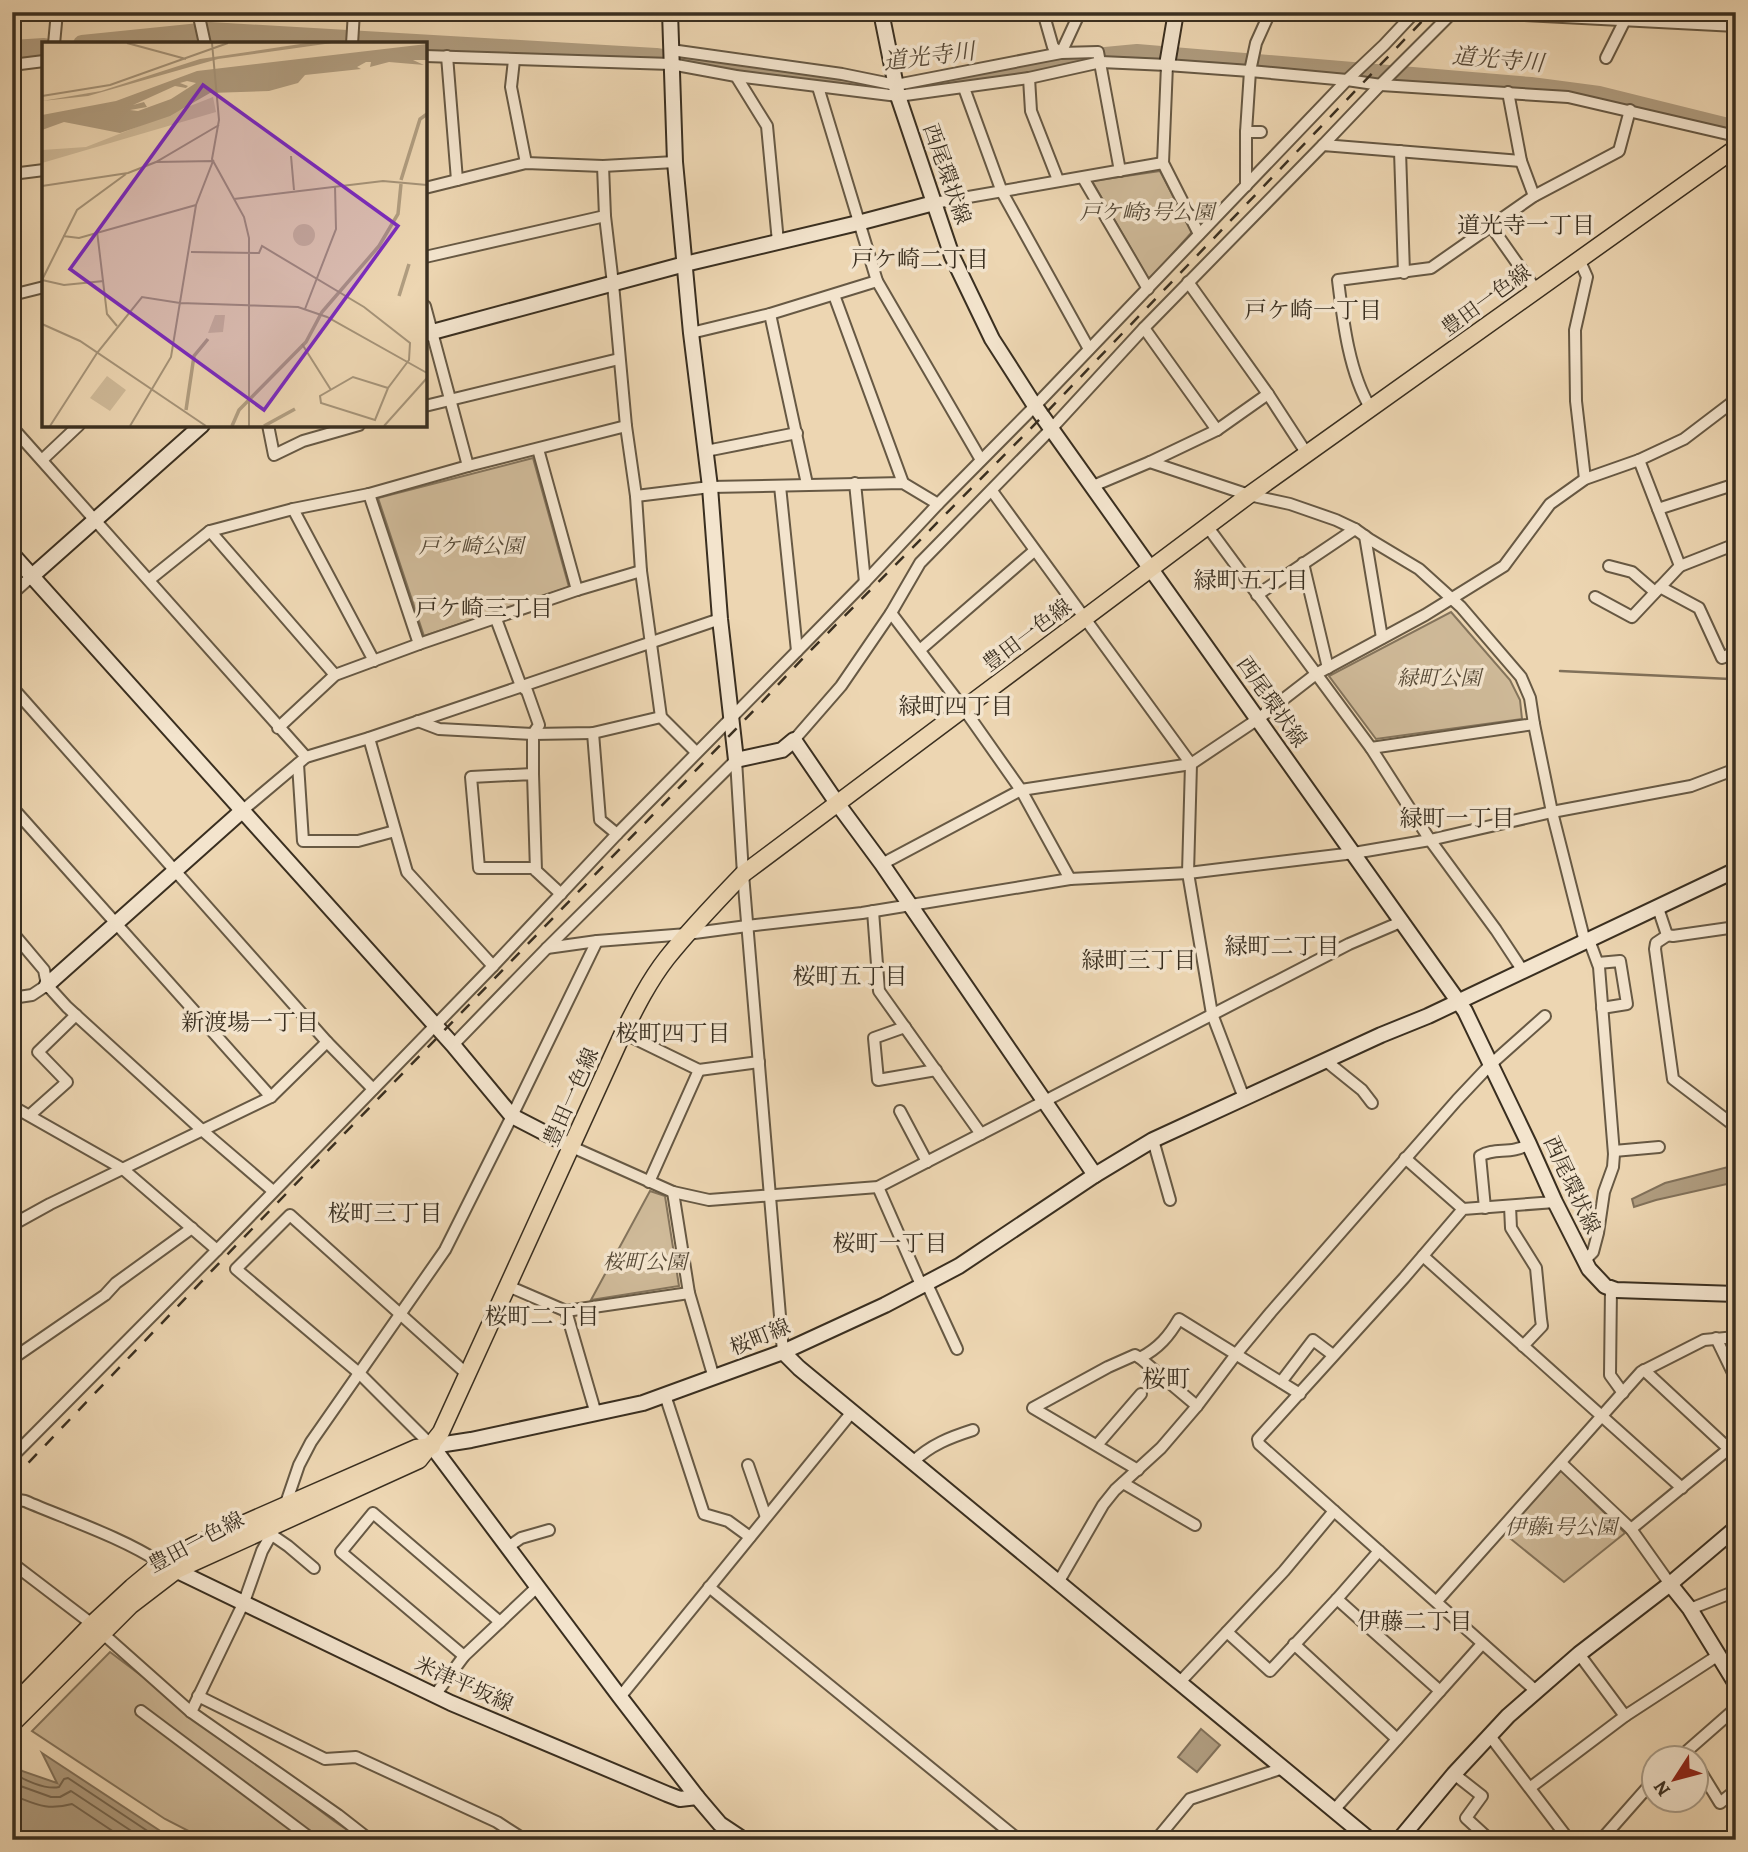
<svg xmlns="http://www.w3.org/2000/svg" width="1748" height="1852" font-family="Alegreya,'Noto Serif JP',serif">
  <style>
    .green { fill: #cfba99; stroke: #84745c; stroke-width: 2 }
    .water { fill: #b09d80; stroke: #81715a; stroke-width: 2 }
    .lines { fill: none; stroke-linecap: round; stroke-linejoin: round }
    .shore { stroke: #756650; stroke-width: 2 }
    .stream { stroke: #81715a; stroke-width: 2.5 }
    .river { stroke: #b09d80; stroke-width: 18 }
    .street-casing { stroke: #675944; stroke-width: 14 }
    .secondary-casing { stroke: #3a2f20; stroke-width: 18 }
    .primary-casing { stroke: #3a2f20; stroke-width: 19 }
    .street { stroke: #f3e4cd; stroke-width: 10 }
    .secondary { stroke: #f3e4cd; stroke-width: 14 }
    .primary { stroke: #edd6b2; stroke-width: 16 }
    .rail { stroke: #3a2f20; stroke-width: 2.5; stroke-dasharray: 12 12; stroke-linecap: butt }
    .labels { text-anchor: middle; stroke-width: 7; stroke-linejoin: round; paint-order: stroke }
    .street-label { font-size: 21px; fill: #3a2f20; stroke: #f3e4cd }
    .park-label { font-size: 21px; font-style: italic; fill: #584b38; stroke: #f3e4cd }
    .water-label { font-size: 23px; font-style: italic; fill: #584a38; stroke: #f3e4cd }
    .neighbourhood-label { font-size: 23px; fill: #3a2f20; stroke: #f3e4cd }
    .quarter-label { font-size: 24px; fill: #3a2f20; stroke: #f3e4cd }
    .inset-river { fill: none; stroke: #b09d80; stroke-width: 3.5 }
    .inset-road { fill: none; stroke: #a59378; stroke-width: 2 }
    .view { fill: #7b2cbf; fill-opacity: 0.15; stroke: #7b2cbf; stroke-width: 3.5 }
    .inset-edge { fill: none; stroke: #3a2f20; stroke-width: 3.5 }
  </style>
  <rect width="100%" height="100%" fill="#edd6b2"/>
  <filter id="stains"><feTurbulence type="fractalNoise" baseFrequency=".00286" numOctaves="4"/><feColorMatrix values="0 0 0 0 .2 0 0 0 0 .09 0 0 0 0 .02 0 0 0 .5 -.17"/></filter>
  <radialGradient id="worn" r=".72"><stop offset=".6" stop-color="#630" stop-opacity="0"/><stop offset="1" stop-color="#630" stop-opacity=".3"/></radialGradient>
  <g class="green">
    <path d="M 1160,171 L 1192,232 L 1149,280 L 1092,181 Z"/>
    <path d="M 533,458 L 569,587 L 424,636 L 378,498 Z"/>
    <path d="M 1451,612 L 1510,680 L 1520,700 L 1522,719 L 1376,739 L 1329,676 Z"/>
    <path d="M 650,1191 L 665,1196 L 679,1286 L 591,1300 Z"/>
    <path d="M 1558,1467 L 1625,1533 L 1564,1582 L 1501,1531 Z"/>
    <path d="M 110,1652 L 334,1821 L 362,1840 L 206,1840 L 165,1819 L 32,1731 Z"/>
  </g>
  <g class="water">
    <path d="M 1736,1165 L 1736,1182 L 1656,1200 L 1634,1207 L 1632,1199 L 1665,1183 Z"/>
    <path d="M 1201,1729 L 1220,1745 L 1197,1772 L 1178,1757 Z"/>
    <path d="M 42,1753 L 174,1840 L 12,1840 L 12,1760 L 22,1771 L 57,1783 Z"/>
  </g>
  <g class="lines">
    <g class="shore">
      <path d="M 12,1770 C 20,1780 47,1790 59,1787 L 64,1779 L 68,1778 L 161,1840"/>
      <path d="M 12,1783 L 51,1797 L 60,1797 L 71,1791 L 145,1840"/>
      <path d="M 12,1795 C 36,1804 46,1811 72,1804 L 126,1840"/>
    </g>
    <path class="stream" d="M 1560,671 L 1730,679 L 1736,676"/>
    <g class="river">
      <path d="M 82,44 L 210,31 L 656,57 L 879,89 L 890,88 L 1017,70 L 1063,60 L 1137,53 L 1531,86 L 1599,95 L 1736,129"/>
      <path d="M 12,49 L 44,47"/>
    </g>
    <defs>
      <g id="street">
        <path d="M 198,12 L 205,44"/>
        <path d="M 1043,12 L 1053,47 L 1061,53 L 1098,52 L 1120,171"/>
        <path d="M 1466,12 L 1736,26"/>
        <path d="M 54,44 L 57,12"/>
        <path d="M 352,44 L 354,12"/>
        <path d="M 671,50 L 842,74 L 896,85 L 1061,53 L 1080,12"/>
        <path d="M 425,56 L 671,64 L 736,76 L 898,96 L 1029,78 L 1101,62 L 1167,65 L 1250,71 L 1347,80 L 1381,85 L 1568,97 L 1736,136"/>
        <path d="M 447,56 L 457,180"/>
        <path d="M 1606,58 L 1625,20"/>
        <path d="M 514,60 L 511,87 L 526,163"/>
        <path d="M 12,65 L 44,61"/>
        <path d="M 1167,65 L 1163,163 L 1199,234"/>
        <path d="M 736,76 L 767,126 L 778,242"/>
        <path d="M 1029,78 L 1031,111 L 1058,180"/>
        <path d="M 818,87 L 877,281 L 981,460"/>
        <path d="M 964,88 L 1002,192 L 1089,349"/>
        <path d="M 1508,92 L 1521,161 L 1534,196"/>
        <path d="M 1261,132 L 1246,132 L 1250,71 L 1256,43 L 1270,12"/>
        <path d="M 1323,145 L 1384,81 L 1453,12"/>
        <path d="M 1400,151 L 1404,273"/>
        <path d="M 603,166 L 605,216 L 613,284 L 626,426 L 636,496 L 641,571 L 661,717 L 696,752"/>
        <path d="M 12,174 L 44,170"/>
        <path d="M 1083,178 L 1148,289"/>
        <path d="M 1246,186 L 1246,132"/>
        <path d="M 425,188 L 526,163 L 603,166 L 675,162"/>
        <path d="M 934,203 L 1163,163"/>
        <path d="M 1491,226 L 1536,290"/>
        <path d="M 425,257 L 605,216"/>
        <path d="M 1579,259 L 1587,277 L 1575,330 L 1576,401 L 1585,479"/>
        <path d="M 1188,282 L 1268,394 L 1307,454"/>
        <path d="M 12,295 L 44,287"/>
        <path d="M 834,295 L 903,483"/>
        <path d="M 425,306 L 468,466"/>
        <path d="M 770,314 L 807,484"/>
        <path d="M 1144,328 L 1217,430"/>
        <path d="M 691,333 L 770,314 L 877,281"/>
        <path d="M 425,406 L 619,359"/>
        <path d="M 1371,409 C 1349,373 1343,321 1338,280 L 1431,268 L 1534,196 L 1619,151 L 1630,110"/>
        <path d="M 268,425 L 274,455 L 303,441 L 359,425"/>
        <path d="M 12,427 L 306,757"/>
        <path d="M 538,449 L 577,590"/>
        <path d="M 706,451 L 797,433"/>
        <path d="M 42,460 L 79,425"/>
        <path d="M 1639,460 L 1680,566 L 1736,544"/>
        <path d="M 1150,462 L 1249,495 L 1290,504 L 1336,520 L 1355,529 L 1369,539 L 1419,569 L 1461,607 L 1521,677 L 1530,698 L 1534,724 L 1552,812 L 1585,942"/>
        <path d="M 855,483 L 865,582"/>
        <path d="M 780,486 L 797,651"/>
        <path d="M 1093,486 L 1150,462 L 1217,430 L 1268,394"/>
        <path d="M 992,491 L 1191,764 L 1188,873 L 1212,1014 L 1244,1098"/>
        <path d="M 369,494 L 419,644"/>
        <path d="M 636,496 L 710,487 L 903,483 L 938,504"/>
        <path d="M 293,509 L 374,661"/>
        <path d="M 1658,509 L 1736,484"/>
        <path d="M 1207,526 L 1371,748 L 1430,840 L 1496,930 L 1523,971"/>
        <path d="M 210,531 L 335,675"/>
        <path d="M 1365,536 L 1382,638"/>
        <path d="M 1303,563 L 1328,668"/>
        <path d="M 1609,566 L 1632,572 L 1655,592"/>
        <path d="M 149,580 L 210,531 L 293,509 L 369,494 L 468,466 L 626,426"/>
        <path d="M 1660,587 L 1699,608 L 1722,658 L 1736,651"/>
        <path d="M 12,594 L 32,576"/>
        <path d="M 1257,595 L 1355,529"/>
        <path d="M 1595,597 L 1632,617 L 1680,566"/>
        <path d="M 891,613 L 964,709 L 1021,790 L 1070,879"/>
        <path d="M 496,619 L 521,686 L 527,691 L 539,725 L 533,734 L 533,774"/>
        <path d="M 921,649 L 1034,551"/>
        <path d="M 12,687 L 327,1042 L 373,1089"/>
        <path d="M 418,721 L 439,729 L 533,734 L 593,733 L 661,717"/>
        <path d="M 278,728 L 335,675 L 419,644 L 577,590 L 641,571"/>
        <path d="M 593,733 L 600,820 L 617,834"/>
        <path d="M 369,738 L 407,872 L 493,966"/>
        <path d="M 794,740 L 841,686 L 891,613 L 920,563 L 1052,428 L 1144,328 L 1323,145 L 1521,161"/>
        <path d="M 1371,748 L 1534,724"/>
        <path d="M 736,760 L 743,874 L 783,1352"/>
        <path d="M 298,764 L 303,841 L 358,841 L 395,831"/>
        <path d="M 12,807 L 271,1097"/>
        <path d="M 243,810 L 306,757 L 369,738 L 720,619"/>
        <path d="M 882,864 L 1021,790 L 1191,764 L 1258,719 L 1316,674 L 1425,615 L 1504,566 L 1550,504 L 1585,479 L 1639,460 L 1684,439 L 1730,404 L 1736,399"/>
        <path d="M 536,871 L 533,774 L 471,777 L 479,868 L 533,868 L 561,894"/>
        <path d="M 1658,908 L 1667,935 L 1673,936 L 1736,927"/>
        <path d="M 873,911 L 879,991 L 981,1134"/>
        <path d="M 12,932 L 44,970 L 47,985 L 67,1007 L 203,1131 L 273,1191"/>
        <path d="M 1668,935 L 1656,943 L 1655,949 L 1673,1079 L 1736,1127"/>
        <path d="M 547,948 L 597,941 L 687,934 L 747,926 L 862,913 L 1070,879 L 1188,873 L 1354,853 L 1430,840 L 1552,812 L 1691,786 L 1736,769"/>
        <path d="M 1598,963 L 1620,961 L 1627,1004 L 1602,1008"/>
        <path d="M 12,998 L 32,995 L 47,985"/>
        <path d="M 905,1027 L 874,1038 L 878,1080 L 936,1070"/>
        <path d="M 623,1033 L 699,1070 L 759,1062"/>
        <path d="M 453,1045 L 547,948 L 736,760"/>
        <path d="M 1326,1061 L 1362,1090 L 1372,1103"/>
        <path d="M 12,1106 L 123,1169 L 217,1250"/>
        <path d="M 900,1111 L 927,1162"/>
        <path d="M 30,1115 L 67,1082 L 38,1052 L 76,1015"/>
        <path d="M 1153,1140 L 1170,1200"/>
        <path d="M 572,1147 L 673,1192 L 709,1200 L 878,1187 L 1349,944 L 1403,921"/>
        <path d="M 1614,1151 L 1659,1147"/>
        <path d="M 1405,1158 L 1463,1209"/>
        <path d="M 649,1182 L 699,1070"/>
        <path d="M 878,1187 L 922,1287"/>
        <path d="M 673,1192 L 689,1293 L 714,1378"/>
        <path d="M 1510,1206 L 1511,1228 L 1536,1268 L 1541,1319 L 1542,1326 L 1523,1346"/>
        <path d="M 1485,1208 L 1480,1156 C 1495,1147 1511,1155 1529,1144"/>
        <path d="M 12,1225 L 50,1204 L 271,1097 L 327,1042"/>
        <path d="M 1423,1256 L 1682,1488"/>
        <path d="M 1585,1260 L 1593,1252 L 1598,1233 L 1604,1192 L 1613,1167 L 1614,1154 L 1599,967 L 1589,940"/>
        <path d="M 927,1284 L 957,1349"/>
        <path d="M 508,1286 L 566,1311 L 689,1293"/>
        <path d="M 1611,1288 L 1610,1375 L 1623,1393"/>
        <path d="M 566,1311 L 596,1414"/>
        <path d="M 1716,1338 L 1733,1373 L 1736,1372"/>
        <path d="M 1140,1358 L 1197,1406"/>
        <path d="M 12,1359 L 105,1295 L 116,1283 L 192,1228"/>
        <path d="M 1644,1370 L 1729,1449"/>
        <path d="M 1281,1382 L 1313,1340 L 1333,1355"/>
        <path d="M 665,1395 L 704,1514 L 728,1521 L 750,1537"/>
        <path d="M 1097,1445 L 1141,1394"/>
        <path d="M 432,1446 L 359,1373 L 236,1269 L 290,1215 L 468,1375"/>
        <path d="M 12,1457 L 217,1250 L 493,966 L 617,834 L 865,582 L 938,504 L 1035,406 L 1347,80 L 1384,45 L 1415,12"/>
        <path d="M 913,1462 C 930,1445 951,1437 973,1430"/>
        <path d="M 1561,1463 L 1631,1529 L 1670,1584"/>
        <path d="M 748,1465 L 766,1517"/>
        <path d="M 1138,1470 L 1033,1408 L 1108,1367 L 1135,1355 L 1140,1358 C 1159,1348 1169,1336 1179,1319 L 1300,1394"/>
        <path d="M 1123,1483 L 1195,1525"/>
        <path d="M 12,1499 L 25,1501 C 69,1520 121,1537 161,1563"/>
        <path d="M 285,1506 L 299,1465 L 311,1442 L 445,1250 L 512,1116 L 597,941"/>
        <path d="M 1631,1529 L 1736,1443"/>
        <path d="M 272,1535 L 288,1546 L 314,1568"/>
        <path d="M 508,1547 L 521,1538 L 549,1530"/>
        <path d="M 12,1563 L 92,1624 L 191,1712 L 338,1815 L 370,1840"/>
        <path d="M 1059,1581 L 1103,1505 L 1115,1490 L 1161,1448 L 1197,1406 L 1237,1353 L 1271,1312 L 1457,1100 L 1490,1065 L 1545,1016"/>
        <path d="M 709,1587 L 1019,1840"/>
        <path d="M 1337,1599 L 1440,1691"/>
        <path d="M 1437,1601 L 1641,1372 L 1704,1340 L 1736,1337"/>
        <path d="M 1690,1609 L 1736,1591"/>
        <path d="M 1227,1632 L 1270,1671 L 1337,1599 L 1379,1551"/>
        <path d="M 1294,1644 L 1397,1739"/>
        <path d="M 1579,1654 L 1625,1716"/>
        <path d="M 464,1656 L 341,1552 L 373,1513 L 500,1622"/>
        <path d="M 1180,1682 L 1284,1571 L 1334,1511"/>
        <path d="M 1536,1691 L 1259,1444 L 1258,1439 L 1404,1278 L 1463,1209 L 1555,1202"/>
        <path d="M 435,1695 L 464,1656 L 537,1587"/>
        <path d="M 198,1696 L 325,1759 L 356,1757 L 497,1822 L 525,1840"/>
        <path d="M 620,1697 L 852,1412"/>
        <path d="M 141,1711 L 313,1840"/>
        <path d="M 191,1712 L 244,1602 L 262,1551 L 277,1524"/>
        <path d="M 1490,1736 L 1569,1840"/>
        <path d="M 1679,1758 L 1736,1708"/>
        <path d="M 1696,1764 L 1720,1803 L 1736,1790"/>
        <path d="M 1454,1774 L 1482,1796 L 1466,1818 L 1490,1840"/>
        <path d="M 1531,1787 L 1625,1716 L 1717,1656"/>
        <path d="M 1334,1810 L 1482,1644"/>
        <path d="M 1156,1840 L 1190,1799 L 1283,1768"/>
        <path d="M 1601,1840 L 1654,1780"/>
      </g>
      <g id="secondary">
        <path d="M 670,12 L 675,162 L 691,333 L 710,487 L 720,619 L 736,760 L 782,750 L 794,740 L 837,803 L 882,864 L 1095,1175"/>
        <path d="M 881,12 L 898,96 L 952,256 L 992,339 L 1035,406 L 1458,1001 L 1465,1011 L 1529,1144 L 1555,1202 L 1589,1269 L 1605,1286 L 1616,1290 L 1736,1294"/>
        <path d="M 1167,65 L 1176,12"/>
        <path d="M 425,334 L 685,264 L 858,223 L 934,203"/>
        <path d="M 12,554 L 453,1045 L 512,1116 L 572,1147"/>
        <path d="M 32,576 L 202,425"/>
        <path d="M 47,985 L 243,810"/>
        <path d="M 783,1352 L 799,1368 L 1370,1840"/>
        <path d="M 169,1567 L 451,1703 L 667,1794 L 680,1799 L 697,1797 L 720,1824 L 744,1840"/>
        <path d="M 1670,1584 L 1690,1609 L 1736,1684"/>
        <path d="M 697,1797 L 620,1697 L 432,1446 L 471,1440 L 643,1403 L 783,1352 L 885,1305 L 959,1266 L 1095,1175 L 1153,1140 L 1381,1035 L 1428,1016 L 1736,870"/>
        <path d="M 1399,1840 L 1454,1774 L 1508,1716 L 1579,1654 L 1670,1584 L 1736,1528"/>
      </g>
      <g id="primary">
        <path d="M 12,1706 L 92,1624 L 132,1587 L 161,1563 L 195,1545 L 416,1448 L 432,1446"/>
        <path d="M 12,1724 L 130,1606 L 177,1570 L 419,1460 L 441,1432 L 623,1033 C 636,1007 649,981 667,958 C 690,929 717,901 743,874 L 1249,495 L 1736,148"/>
      </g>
    </defs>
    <use href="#street" class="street-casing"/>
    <use href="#secondary" class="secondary-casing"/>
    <use href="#primary" class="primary-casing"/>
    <use href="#street" class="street"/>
    <use href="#secondary" class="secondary"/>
    <use href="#primary" class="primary"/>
    <path class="rail" d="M 12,1480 L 223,1259 L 762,702 L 807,654 L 1043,416 L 1431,12"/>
  </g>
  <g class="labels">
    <g class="street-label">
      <text transform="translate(947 174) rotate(71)" y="7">西尾環状線</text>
      <text transform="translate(1486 300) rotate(-36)" y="7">豊田一色線</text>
      <text transform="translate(1027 635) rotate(-37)" y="7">豊田一色線</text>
      <text transform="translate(1272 702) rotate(55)" y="7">西尾環状線</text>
      <text transform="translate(571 1097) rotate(-66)" y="7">豊田一色線</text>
      <text transform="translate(1572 1185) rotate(65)" y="7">西尾環状線</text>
      <text transform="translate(760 1337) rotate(-22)" y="7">桜町線</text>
      <text transform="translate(196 1542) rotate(-28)" y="7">豊田一色線</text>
      <text transform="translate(464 1684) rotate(24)" y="7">米津平坂線</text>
    </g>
    <g class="park-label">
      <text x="1147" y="219">戸ケ崎3号公園</text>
      <text x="471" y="553">戸ケ崎公園</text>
      <text x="1439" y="685">緑町公園</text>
      <text x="645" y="1269">桜町公園</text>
      <text x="1561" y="1534">伊藤1号公園</text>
    </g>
    <g class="water-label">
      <text transform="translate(929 56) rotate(-7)" y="8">道光寺川</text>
      <text transform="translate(1498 59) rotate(5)" y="8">道光寺川</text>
    </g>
    <g class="neighbourhood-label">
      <text x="1526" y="233">道光寺一丁目</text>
      <text x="920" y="267">戸ケ崎二丁目</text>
      <text x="1313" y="318">戸ケ崎一丁目</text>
      <text x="1251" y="588">緑町五丁目</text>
      <text x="484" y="616">戸ケ崎三丁目</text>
      <text x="956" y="714">緑町四丁目</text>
      <text x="1457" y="826">緑町一丁目</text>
      <text x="1282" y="954">緑町二丁目</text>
      <text x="1139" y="968">緑町三丁目</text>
      <text x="850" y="984">桜町五丁目</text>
      <text x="250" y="1030">新渡場一丁目</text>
      <text x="673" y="1041">桜町四丁目</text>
      <text x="385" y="1221">桜町三丁目</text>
      <text x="890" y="1251">桜町一丁目</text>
      <text x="542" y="1324">桜町二丁目</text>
      <text x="1415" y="1629">伊藤二丁目</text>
    </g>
    <g class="quarter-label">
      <text x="1166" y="1387">桜町</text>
    </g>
  </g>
  <g transform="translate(42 42)">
    <rect width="385" height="385" fill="#edd6b2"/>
    <path d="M 171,55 L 174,70 L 0,121 L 0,108 L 44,105 ZM251 193a11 11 0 1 1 22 0a11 11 0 1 1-22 0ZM 173,273 L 183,273 L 181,290 L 166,291 ZM 65,334 L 84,348 L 68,369 L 48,356 Z" fill="#cfba99"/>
    <path d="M 265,1 L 290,1 L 176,17 L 46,54 L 0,59 L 59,49 L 158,17 ZM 385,2 L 385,18 L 371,18 L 382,23 L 347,20 L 328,25 L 329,20 L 324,20 L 315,25 L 319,27 L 263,33 L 256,41 L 227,49 L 168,51 L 128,74 L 78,91 L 22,80 L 0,88 L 0,73 L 74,59 L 155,29 ZM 145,39 L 154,41 L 129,57 L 96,69 L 88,68 L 105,65 L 102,60 L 91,63 L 133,44 L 144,46 L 146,44 L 138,41 Z" fill="#b09d80" fill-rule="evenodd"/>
    <path class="inset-river" d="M 359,138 L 378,77 L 385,72M 357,254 L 367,222M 144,368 L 152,314 L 166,297M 190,384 L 197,368 L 264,300 L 280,270 L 337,204 L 356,172 L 359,142M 222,384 L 253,367"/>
    <path class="inset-road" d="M 85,1 L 144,17M 170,1 L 177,78 L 170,117 L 202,175 L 207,196 L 207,384M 0,54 L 68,43 L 186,1M 249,114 L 252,148M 0,144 L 86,131 L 114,120 L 177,83M 192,157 L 341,139 L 385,143M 55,189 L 65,272 L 75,284M 21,194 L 37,196 L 154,163M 149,210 L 217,211 L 220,204 L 322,265 L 368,301 L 367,318 L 346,346 L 333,378 L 279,361 L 278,354 L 311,335 L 346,346M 0,238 L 35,168 L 84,132M 0,238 L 22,243 L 62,239M 263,267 L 294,187 L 293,144M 0,282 L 38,299 L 164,384M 260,302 L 289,348M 8,384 L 55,311 L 100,255 L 138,261 L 256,265 L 285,275 L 385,331M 88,384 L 129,315 L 154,163 L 171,119 L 114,120M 342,384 L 385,336"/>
    <path class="view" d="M 161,43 L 356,184 L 222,368 L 28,227 Z"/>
    <rect width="385" height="385" class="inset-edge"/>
  </g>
  <rect width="1748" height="1852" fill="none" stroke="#edd6b2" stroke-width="42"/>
  <rect x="14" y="14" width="1720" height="1824" fill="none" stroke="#3a2f20" stroke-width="3.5"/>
  <rect x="21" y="21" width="1706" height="1810" fill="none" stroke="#3a2f20" stroke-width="2"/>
  <g transform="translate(1675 1779) rotate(234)"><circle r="33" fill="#f3e4cd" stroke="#a99c88" stroke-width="2"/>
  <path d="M0-5L12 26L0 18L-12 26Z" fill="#8f2418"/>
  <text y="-10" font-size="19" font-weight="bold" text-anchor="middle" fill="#3a2f20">N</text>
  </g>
  <rect width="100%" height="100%" filter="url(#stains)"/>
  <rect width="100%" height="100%" fill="url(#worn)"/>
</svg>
